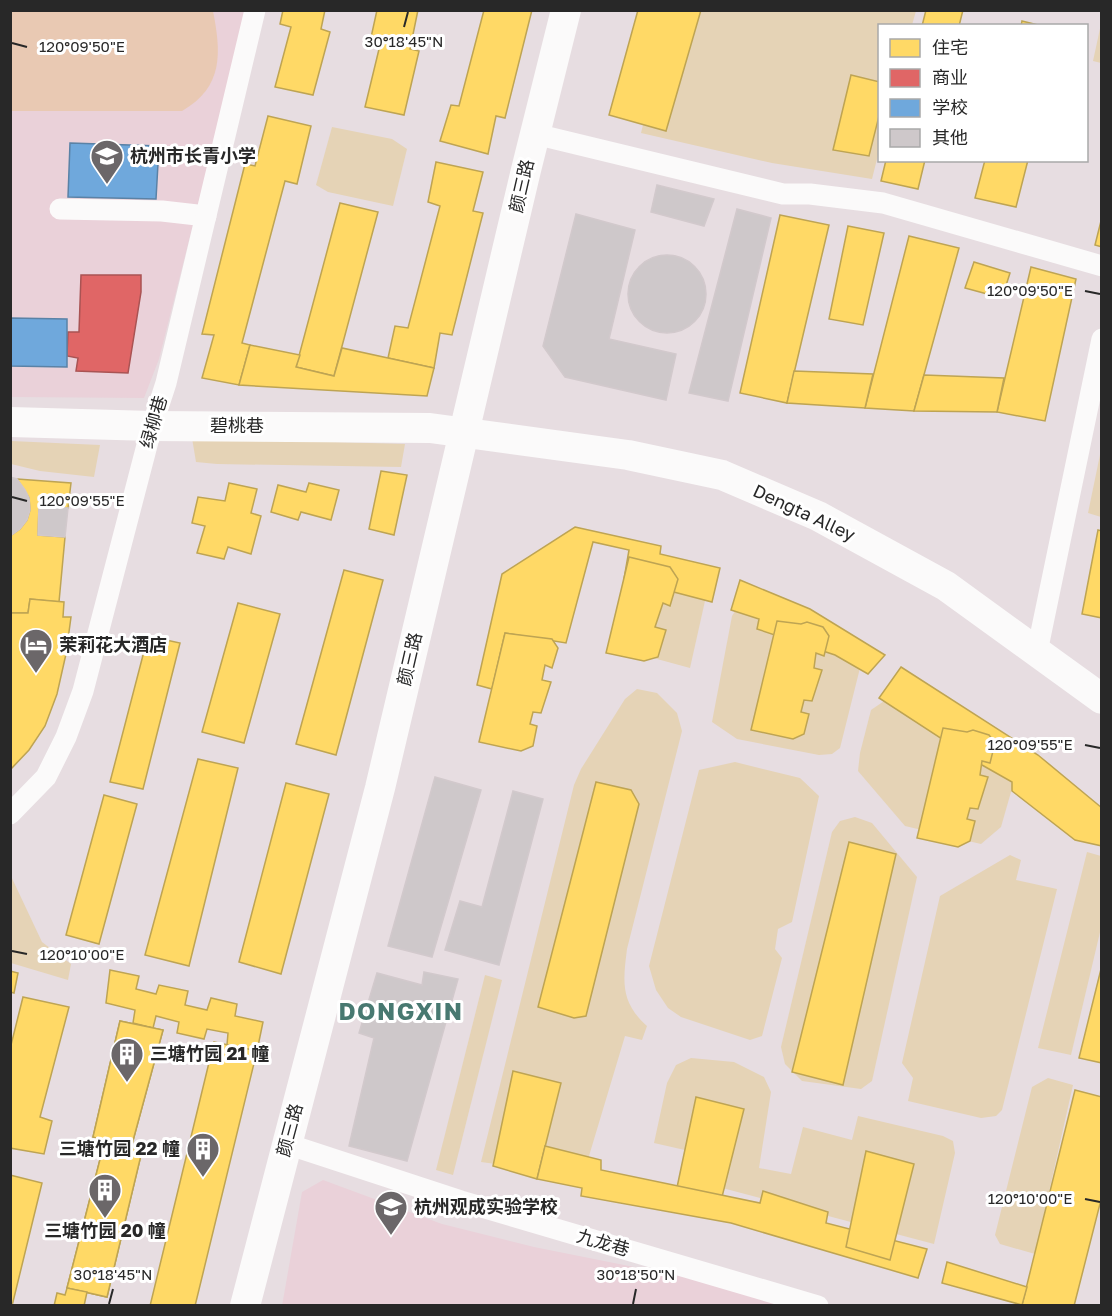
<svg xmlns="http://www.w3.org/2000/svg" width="1112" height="1316" font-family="'Golos Text','Noto Sans SC',sans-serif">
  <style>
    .education { fill: #ead1d9 }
    .green { fill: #e5d3b6 }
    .pitch { fill: #e9c9b3 }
    .homes { fill: #ffd966; stroke: #bea453; stroke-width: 1.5 }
    .shops { fill: #e06666; stroke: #a95353; stroke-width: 1.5 }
    .schools { fill: #6fa8dc; stroke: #5a82a6; stroke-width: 1.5 }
    .building { fill: #cec8ca; stroke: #d2c9cc; stroke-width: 1.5 }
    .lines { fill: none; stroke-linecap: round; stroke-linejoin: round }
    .street { stroke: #fbfafa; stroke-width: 21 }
    .secondary { stroke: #fbfafa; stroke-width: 30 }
    .ticks { fill: none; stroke: #282828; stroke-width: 2 }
    .labels { text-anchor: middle; stroke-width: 6; stroke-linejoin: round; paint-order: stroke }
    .poi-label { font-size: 18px; font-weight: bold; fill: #282828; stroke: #fff; text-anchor: start }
    .street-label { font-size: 18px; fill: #282828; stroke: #fff }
    .district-label { font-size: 24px; font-weight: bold; letter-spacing: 1.5px; fill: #487971; stroke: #fff }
    .ticks-label { font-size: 15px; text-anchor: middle; fill: #282828; stroke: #fff; stroke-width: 6; stroke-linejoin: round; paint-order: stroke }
  </style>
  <rect width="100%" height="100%" fill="#e7dde1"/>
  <g class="education">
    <path d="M 11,11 L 247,11 L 159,359 L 144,398 L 11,397 Z"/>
    <path d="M 323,1180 L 442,1224 L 534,1247 L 729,1286 L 794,1306 L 282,1306 L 302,1192 Z"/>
  </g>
  <g class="green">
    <path d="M 671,11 L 916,11 L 912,25 L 880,26 L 879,151 L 872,179 L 772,163 L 641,133 Z"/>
    <path d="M 1101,24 L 1102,63 L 1101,63 L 1093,61 Z"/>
    <path d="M 332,127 L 392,139 L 407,149 L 393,206 L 328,192 L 316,185 Z"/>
    <path d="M 192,438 L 405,444 L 401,467 L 217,464 L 196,462 Z"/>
    <path d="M 11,441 L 100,445 L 94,477 L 40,471 L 11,464 Z"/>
    <path d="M 1101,450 L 1101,517 L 1088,513 Z"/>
    <path d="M 641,572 L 709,583 L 690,668 L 624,650 Z"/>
    <path d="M 740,603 L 862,660 L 840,748 L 832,754 L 819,755 L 737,739 L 712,722 L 732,616 Z"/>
    <path d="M 637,689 L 657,693 L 677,713 L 682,731 L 627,949 C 623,981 620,1002 647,1026 L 642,1040 L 625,1036 L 583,1176 L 481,1162 L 574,785 L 581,769 L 625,699 Z"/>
    <path d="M 893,695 L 1017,771 L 1001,827 L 981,844 L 905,826 L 858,771 L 860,753 L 871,710 Z"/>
    <path d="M 735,762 L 800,778 L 819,796 L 792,922 L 778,929 L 775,949 L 782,958 L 762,1036 L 750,1040 L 681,1017 L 668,1008 L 656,990 L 649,966 L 699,770 Z"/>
    <path d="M 855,817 L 872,823 L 917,877 L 872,1081 L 861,1089 L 802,1081 L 785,1064 L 781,1047 L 832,832 L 840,821 Z"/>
    <path d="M 1087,852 L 1101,856 L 1101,928 L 1071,1055 L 1038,1048 Z"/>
    <path d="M 1010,855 L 1021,860 L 1016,880 L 1057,889 L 1002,1110 L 996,1116 L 981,1118 L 908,1101 L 913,1078 L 902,1063 L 940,896 Z"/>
    <path d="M 10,874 L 42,942 L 71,964 L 68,980 L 11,963 Z"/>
    <path d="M 485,975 L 502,980 L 453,1175 L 436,1170 Z"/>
    <path d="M 691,1058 L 734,1062 L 764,1077 L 771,1092 L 759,1168 L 791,1174 L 803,1127 L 852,1140 L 858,1116 L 943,1136 L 953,1141 L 955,1153 L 934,1244 L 692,1180 L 698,1153 L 654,1143 L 667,1083 L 676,1065 Z"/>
    <path d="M 1048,1078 L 1073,1085 L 1035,1254 L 1000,1244 L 995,1235 L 1032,1087 Z"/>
  </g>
  <path class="pitch" d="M 11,10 L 213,11 C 221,52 224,87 182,111 L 11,111 Z"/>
  <g class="homes">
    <path d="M 283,10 L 325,10 L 321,29 L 330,32 L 313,95 L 275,87 L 291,27 L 280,24 Z"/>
    <path d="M 377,10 L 418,10 L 410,49 L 419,51 L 404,115 L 365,107 L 380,45 L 370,42 Z"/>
    <path d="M 484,10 L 532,10 L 505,118 L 496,116 L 488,154 L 440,141 L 451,105 L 459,106 Z"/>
    <path d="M 638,10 L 701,10 L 666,131 L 609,115 Z"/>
    <path d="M 926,10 L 963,10 L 959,26 L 922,26 Z"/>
    <path d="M 1022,21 L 1042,26 L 1021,26 Z"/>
    <path d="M 851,75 L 880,82 L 880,112 L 869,156 L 833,150 Z"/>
    <path d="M 268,116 L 311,126 L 297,184 L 285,181 L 242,343 L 250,345 L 239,385 L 202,378 L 214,335 L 202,334 L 245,164 L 255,166 Z"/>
    <path d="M 886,160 L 925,160 L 918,189 L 881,181 Z"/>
    <path d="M 985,160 L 1028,160 L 1016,207 L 975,198 Z"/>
    <path d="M 436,162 L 483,172 L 473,211 L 483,213 L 452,335 L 440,333 L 434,368 L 388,358 L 395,326 L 408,328 L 440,206 L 428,202 Z"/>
    <path d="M 340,203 L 378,212 L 334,376 L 296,367 Z"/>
    <path d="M 780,215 L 829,225 L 787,403 L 740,393 Z"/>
    <path d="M 1102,217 L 1102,247 L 1095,245 Z"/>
    <path d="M 848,226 L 884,233 L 863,325 L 829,319 Z"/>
    <path d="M 909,236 L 959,248 L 914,411 L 865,408 Z"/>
    <path d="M 974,262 L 1010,273 L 1002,298 L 965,288 Z"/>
    <path d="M 1031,267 L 1076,279 L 1045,421 L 997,412 Z"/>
    <path d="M 250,345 L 300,355 L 296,367 L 334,376 L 342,348 L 434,368 L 427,396 L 239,385 Z"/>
    <path d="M 794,371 L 873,374 L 865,408 L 787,403 Z"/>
    <path d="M 924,375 L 1004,378 L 997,412 L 914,411 Z"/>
    <path d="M 381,471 L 407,475 L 394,535 L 369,529 Z"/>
    <path d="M 17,479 L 71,483 L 68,508 L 39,507 L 38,535 L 65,537 L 59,602 L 30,599 L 28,613 L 10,613 L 10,536 L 20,529 L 27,520 L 30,510 L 29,498 Z"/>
    <path d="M 229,483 L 257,489 L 251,513 L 261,516 L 251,554 L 228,547 L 224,559 L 197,553 L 205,526 L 192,523 L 198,497 L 225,501 Z"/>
    <path d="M 309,483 L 339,490 L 331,520 L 301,512 L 298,520 L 271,512 L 278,485 L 306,492 Z"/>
    <path d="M 575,527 L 661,546 L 660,554 L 720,568 L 712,602 L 624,579 L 629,550 L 593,542 L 566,643 L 505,633 L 492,689 L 477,685 L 502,574 Z"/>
    <path d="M 1098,530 L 1102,531 L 1102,618 L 1082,614 Z"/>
    <path d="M 629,557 L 670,567 L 678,579 L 670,606 L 663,603 L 655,627 L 666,630 L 658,657 L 644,661 L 606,653 Z"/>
    <path d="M 344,570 L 383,580 L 336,755 L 296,744 Z"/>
    <path d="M 740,580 L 810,609 L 885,655 L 868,674 L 835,655 L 757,629 L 759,619 L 731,610 Z"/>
    <path d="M 30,599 L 64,602 L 63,617 L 71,617 L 66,654 L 57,694 L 45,726 L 29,750 L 10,770 L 10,613 L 28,613 Z"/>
    <path d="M 238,603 L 280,614 L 244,743 L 202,732 Z"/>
    <path d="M 777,621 L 801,624 L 807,622 L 823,627 L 829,636 L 824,656 L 816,653 L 814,668 L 822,670 L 812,701 L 804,700 L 801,712 L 809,714 L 804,734 L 793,739 L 751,730 Z"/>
    <path d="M 505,633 L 552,639 L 558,648 L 552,668 L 545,665 L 542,680 L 551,682 L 541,713 L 533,712 L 530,724 L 537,726 L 533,746 L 521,751 L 479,742 Z"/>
    <path d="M 148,636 L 180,643 L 143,789 L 110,782 Z"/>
    <path d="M 901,667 L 1038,755 L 1102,808 L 1102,846 L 1075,840 L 1012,791 L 1012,782 L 982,765 L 879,698 Z"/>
    <path d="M 943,728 L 967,732 L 973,730 L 989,735 L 995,743 L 990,763 L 982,761 L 980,775 L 988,777 L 978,809 L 970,808 L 967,819 L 975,821 L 970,841 L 958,847 L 917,838 Z"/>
    <path d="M 198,759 L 238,768 L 189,966 L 145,955 Z"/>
    <path d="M 596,782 L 631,790 L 639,804 L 586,1016 L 574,1018 L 538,1007 Z"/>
    <path d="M 286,783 L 329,794 L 281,974 L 239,962 Z"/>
    <path d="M 104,795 L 137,804 L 99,944 L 66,935 Z"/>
    <path d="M 849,842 L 896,854 L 843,1085 L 792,1072 Z"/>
    <path d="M 1102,965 L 1102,1063 L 1079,1058 Z"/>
    <path d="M 110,970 L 139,976 L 136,989 L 156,994 L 159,985 L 188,991 L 185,1005 L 207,1010 L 211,998 L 237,1004 L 235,1016 L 263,1022 L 257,1051 L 227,1045 L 228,1033 L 207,1029 L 204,1039 L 177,1033 L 179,1022 L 156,1016 L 153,1028 L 133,1023 L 135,1010 L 106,1003 Z"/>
    <path d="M 10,971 L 18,973 L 14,993 L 10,992 Z"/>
    <path d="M 23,997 L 69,1007 L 40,1117 L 52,1121 L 44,1154 L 10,1148 L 10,1049 Z"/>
    <path d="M 120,1021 L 163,1030 L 131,1148 L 142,1151 L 107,1297 L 67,1288 L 105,1140 L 93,1137 Z"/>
    <path d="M 120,1021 L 163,1030 L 131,1148 L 93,1137 Z"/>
    <path d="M 214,1042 L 257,1051 L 195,1306 L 150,1306 Z"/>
    <path d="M 513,1071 L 561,1083 L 537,1179 L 493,1166 Z"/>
    <path d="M 1075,1090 L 1102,1097 L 1102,1196 L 1074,1306 L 1022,1305 Z"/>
    <path d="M 696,1097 L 744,1109 L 720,1205 L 675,1197 Z"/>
    <path d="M 105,1140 L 142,1151 L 107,1297 L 67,1288 Z"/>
    <path d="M 545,1146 L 601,1160 L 601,1170 L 760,1203 L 763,1191 L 828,1212 L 826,1223 L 927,1249 L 918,1278 L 731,1223 L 581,1196 L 582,1188 L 537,1179 Z"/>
    <path d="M 866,1151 L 914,1164 L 890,1260 L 846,1247 Z"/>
    <path d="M 10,1175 L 42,1183 L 12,1306 L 10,1306 Z"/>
    <path d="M 947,1262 L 1027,1287 L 1022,1305 L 942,1283 Z"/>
    <path d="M 67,1288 L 87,1292 L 84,1306 L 54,1306 L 57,1293 L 65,1295 Z"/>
  </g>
  <path class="shops" d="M 81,275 L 141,275 L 141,292 L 128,373 L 76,371 L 78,358 L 67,356 L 68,332 L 79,332 Z"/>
  <g class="schools">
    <path d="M 70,143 L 159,146 L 156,199 L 68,197 Z"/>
    <path d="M 10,318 L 67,319 L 67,367 L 10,366 Z"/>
  </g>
  <g class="building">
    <path d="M 657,185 L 714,199 L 704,226 L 651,212 Z"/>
    <path d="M 737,209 L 771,218 L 728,401 L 689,393 Z"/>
    <path d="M 576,214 L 635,230 L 609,339 L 676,354 L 666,400 L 565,377 L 543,346 Z"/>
    <circle cx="667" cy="294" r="39"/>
    <path d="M 10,477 L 17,479 L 25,490 L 29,498 L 30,510 L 27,520 L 20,529 L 10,536 Z"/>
    <path d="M 39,507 L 68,508 L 65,537 L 38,535 Z"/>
    <path d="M 435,777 L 481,790 L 432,957 L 388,946 Z"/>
    <path d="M 513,791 L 543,799 L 499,965 L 445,950 L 460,901 L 482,907 Z"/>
    <path d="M 424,972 L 458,979 L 407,1161 L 349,1146 L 374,1038 L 359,1033 L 377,973 L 422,985 Z"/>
  </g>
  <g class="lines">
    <g class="street">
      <path d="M 535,134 L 783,194 L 810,194 L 883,203 L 1102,266"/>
      <path d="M 60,209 L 162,211 L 206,216"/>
      <path d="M 1037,652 L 1102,339"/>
      <path d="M 10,814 L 46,777 L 66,737 L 83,691 L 152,426 L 166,383 L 255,10"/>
      <path d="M 287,1144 L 461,1201 L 818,1306"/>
    </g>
    <g class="secondary">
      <path d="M 10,422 L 152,426 L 430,428 L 628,455 L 722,475 L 818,516 L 946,586 L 1102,699"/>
      <path d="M 245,1306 L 380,788 L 526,170 L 566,10"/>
    </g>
  </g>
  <path class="ticks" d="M 404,27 L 408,12M 12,43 L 27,47M 1085,291 L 1100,294M 12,497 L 27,501M 1085,745 L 1100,748M 12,951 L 27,954M 1085,1199 L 1100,1202M 109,1304 L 113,1289M 633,1304 L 636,1289"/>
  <defs>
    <symbol id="school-pin" viewBox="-11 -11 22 30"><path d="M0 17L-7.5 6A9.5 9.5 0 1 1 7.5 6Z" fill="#6b6769" stroke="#fff"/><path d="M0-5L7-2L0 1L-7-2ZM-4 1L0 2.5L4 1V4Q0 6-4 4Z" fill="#fff"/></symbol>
    <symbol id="hotel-pin" viewBox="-11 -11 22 30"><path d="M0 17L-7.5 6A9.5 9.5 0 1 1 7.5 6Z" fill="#6b6769" stroke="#fff"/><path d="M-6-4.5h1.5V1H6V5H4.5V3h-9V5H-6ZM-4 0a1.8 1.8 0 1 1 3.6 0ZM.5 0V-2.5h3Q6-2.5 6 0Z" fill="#fff"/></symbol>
    <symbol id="building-pin" viewBox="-11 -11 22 30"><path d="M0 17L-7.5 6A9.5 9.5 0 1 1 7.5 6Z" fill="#6b6769" stroke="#fff"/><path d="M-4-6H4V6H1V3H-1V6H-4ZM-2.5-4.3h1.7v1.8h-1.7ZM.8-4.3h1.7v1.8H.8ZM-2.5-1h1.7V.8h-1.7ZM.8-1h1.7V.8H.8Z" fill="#fff"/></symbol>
  </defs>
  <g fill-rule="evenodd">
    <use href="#school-pin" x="88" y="137" width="38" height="52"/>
    <use href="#hotel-pin" x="17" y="626" width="38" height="52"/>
    <use href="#building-pin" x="108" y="1035" width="38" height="52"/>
    <use href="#building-pin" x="184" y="1130" width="38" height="52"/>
    <use href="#building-pin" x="86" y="1171" width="38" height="52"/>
    <use href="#school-pin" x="372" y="1188" width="38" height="52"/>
  </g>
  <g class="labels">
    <g class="poi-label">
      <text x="130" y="162">杭州市长青小学</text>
      <text x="59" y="651">茉莉花大酒店</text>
      <text x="150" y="1060">三塘竹园 21 幢</text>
      <text x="180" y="1155" text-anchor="end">三塘竹园 22 幢</text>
      <text x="414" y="1213">杭州观成实验学校</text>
      <text x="105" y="1237" text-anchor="middle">三塘竹园 20 幢</text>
    </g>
    <g class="street-label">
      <text transform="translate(522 186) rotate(-77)" y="6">颜三路</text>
      <text transform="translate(154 422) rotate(-74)" y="6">绿柳巷</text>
      <text x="237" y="432">碧桃巷</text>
      <text transform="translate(804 513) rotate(25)" y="6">Dengta Alley</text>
      <text transform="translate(410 659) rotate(-77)" y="6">颜三路</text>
      <text transform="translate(290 1130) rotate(-75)" y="6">颜三路</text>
      <text transform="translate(603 1243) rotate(16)" y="6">九龙巷</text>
    </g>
    <g class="district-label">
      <text x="401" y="1020">DONGXIN</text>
    </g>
  </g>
  <g class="ticks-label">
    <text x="404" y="47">30°18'45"N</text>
    <text x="82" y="52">120°09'50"E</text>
    <text x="1030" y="296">120°09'50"E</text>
    <text x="82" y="506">120°09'55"E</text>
    <text x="1030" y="750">120°09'55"E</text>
    <text x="82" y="960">120°10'00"E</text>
    <text x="1030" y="1204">120°10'00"E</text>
    <text x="113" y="1280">30°18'45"N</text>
    <text x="636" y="1280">30°18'50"N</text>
  </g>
  <rect width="1112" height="1316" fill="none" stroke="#282828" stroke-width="24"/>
  <rect x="878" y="24" width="210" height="138" fill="#ffffff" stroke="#a9a9a9" stroke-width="1.5"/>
  <rect x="890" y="39" width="30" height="18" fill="#ffd966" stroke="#a9a9a9" stroke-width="1.5"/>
  <text x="932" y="54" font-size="18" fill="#282828">住宅</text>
  <rect x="890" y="69" width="30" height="18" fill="#e06666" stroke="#a9a9a9" stroke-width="1.5"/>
  <text x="932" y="84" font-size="18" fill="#282828">商业</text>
  <rect x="890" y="99" width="30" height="18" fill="#6fa8dc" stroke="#a9a9a9" stroke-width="1.5"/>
  <text x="932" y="114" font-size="18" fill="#282828">学校</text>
  <rect x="890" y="129" width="30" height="18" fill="#cec8ca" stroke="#a9a9a9" stroke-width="1.5"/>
  <text x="932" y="144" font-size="18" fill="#282828">其他</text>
</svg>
